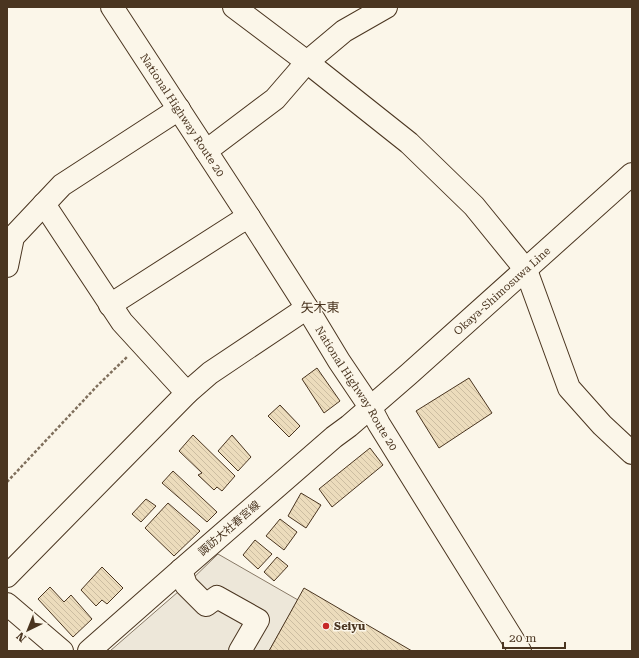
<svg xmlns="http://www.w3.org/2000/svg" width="639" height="658" font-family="'Roboto Serif','Noto Sans JP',serif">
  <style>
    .parking { fill: #ede7d9; stroke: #887966 }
    .building { fill: url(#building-back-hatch); stroke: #4a3520 }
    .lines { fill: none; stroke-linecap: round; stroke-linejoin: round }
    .minor-casing { stroke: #4a3520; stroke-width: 24 }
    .major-casing { stroke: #4a3520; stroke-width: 24 }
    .highway-casing { stroke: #4a3520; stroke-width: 24 }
    .path { stroke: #7f6f5c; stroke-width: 2.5; stroke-dasharray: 3 2; stroke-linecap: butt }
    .minor { stroke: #fbf6e9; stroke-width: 22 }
    .major { stroke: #fbf6e9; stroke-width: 22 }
    .highway { stroke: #fbf6e9; stroke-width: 22 }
    .poi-dot { fill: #c62828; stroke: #fbf6e9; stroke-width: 1.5 }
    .labels { text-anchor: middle; stroke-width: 3; stroke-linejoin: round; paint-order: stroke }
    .street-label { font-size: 11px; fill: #4a3520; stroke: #fbf6e9 }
    .poi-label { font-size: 11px; font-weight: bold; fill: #4a3520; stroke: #fbf6e9; text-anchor: start }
    .quarter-label { font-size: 13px; fill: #4a3520; stroke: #fbf6e9 }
  </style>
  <defs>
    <pattern id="building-back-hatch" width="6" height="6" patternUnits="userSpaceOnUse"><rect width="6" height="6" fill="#ecdcbc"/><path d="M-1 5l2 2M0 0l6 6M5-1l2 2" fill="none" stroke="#ccbda1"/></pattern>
  </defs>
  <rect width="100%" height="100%" fill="#fbf6e9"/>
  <path class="parking" d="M 218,554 L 298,600 L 269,651 L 110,651 L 186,585 Z"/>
  <g class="building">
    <path d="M 317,368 L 340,401 L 324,413 L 302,379 Z"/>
    <path d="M 469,378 L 492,413 L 439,448 L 416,411 Z"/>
    <path d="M 280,405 L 300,426 L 289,437 L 268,416 Z"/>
    <path d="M 193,435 L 235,476 L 222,491 L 217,487 L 214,490 L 198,475 L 202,473 L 179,451 Z"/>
    <path d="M 232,435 L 251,457 L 238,471 L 218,451 Z"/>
    <path d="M 370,448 L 383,465 L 332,507 L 319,489 Z"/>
    <path d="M 173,471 L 217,512 L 207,522 L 162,483 Z"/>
    <path d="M 301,493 L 321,505 L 306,528 L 288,516 Z"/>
    <path d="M 146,499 L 156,506 L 141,522 L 132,514 Z"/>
    <path d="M 168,503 L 200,531 L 174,556 L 145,528 Z"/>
    <path d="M 280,519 L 297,532 L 284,550 L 266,536 Z"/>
    <path d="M 255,540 L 272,554 L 258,569 L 243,555 Z"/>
    <path d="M 277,557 L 288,566 L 274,581 L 264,572 Z"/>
    <path d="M 102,567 L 123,588 L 107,604 L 102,600 L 96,606 L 81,590 Z"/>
    <path d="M 50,587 L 64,602 L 71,595 L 92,619 L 73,637 L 38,599 Z"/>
    <path d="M 304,588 L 412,651 L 269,651 Z"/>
  </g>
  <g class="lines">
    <defs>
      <g id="minor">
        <path d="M 234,7 L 307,62 L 409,143 L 474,206 L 526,270 L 569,388 L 602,425 L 632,453"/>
        <path d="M 206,151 L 275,99 L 307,62 L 344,31 L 386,7"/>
        <path d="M 44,204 L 122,322 L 187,393"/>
        <path d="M 7,266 L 13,237 L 62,185 L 179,109"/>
        <path d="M 110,305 L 238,223 L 249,217"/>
        <path d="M 181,570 L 186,585 L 206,605 L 217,597 L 258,620 L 240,651"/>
        <path d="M 7,576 L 187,393 L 210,373 L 307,308"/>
        <path d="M 7,604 L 62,651"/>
      </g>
      <g id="major">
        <path id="s1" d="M 89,651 L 181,570 L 334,437 L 349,426 L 409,374 L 632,174"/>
      </g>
      <g id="highway">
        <path id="s2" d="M 112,7 L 249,217 L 307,308 L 339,361 L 370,407 L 379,424 L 520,651"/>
      </g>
    </defs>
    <use href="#minor" class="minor-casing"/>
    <use href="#major" class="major-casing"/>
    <use href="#highway" class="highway-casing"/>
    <path class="path" d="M 7,482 L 98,385 L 127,357"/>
    <use href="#minor" class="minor"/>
    <use href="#major" class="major"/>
    <use href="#highway" class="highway"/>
  </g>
  <circle class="poi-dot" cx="326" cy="626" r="4"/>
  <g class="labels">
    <g class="street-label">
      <text dy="4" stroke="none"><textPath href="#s2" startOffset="129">National Highway Route 20</textPath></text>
      <text dy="4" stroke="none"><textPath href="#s1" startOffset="548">Okaya-Shimosuwa Line</textPath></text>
      <text dy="4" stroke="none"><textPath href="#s2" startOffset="453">National Highway Route 20</textPath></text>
      <text transform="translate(229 528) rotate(-41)" y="4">諏訪大社春宮線</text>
    </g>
    <g class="poi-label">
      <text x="334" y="630">Seiyu</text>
    </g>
    <g class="quarter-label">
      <text x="320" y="312">矢木東</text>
    </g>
  </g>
  <rect width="639" height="658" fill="none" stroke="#4a3520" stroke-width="16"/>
  <g transform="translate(28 630) rotate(223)" stroke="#fbf6e9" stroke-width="3" paint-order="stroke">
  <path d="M0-3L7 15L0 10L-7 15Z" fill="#4a3520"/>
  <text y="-6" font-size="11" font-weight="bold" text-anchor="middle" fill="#4a3520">N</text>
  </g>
  <path d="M503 642v6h62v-6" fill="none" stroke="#4a3520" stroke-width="2"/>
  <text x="509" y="642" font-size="12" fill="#4a3520" stroke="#fbf6e9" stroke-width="3" paint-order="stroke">20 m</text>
</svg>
